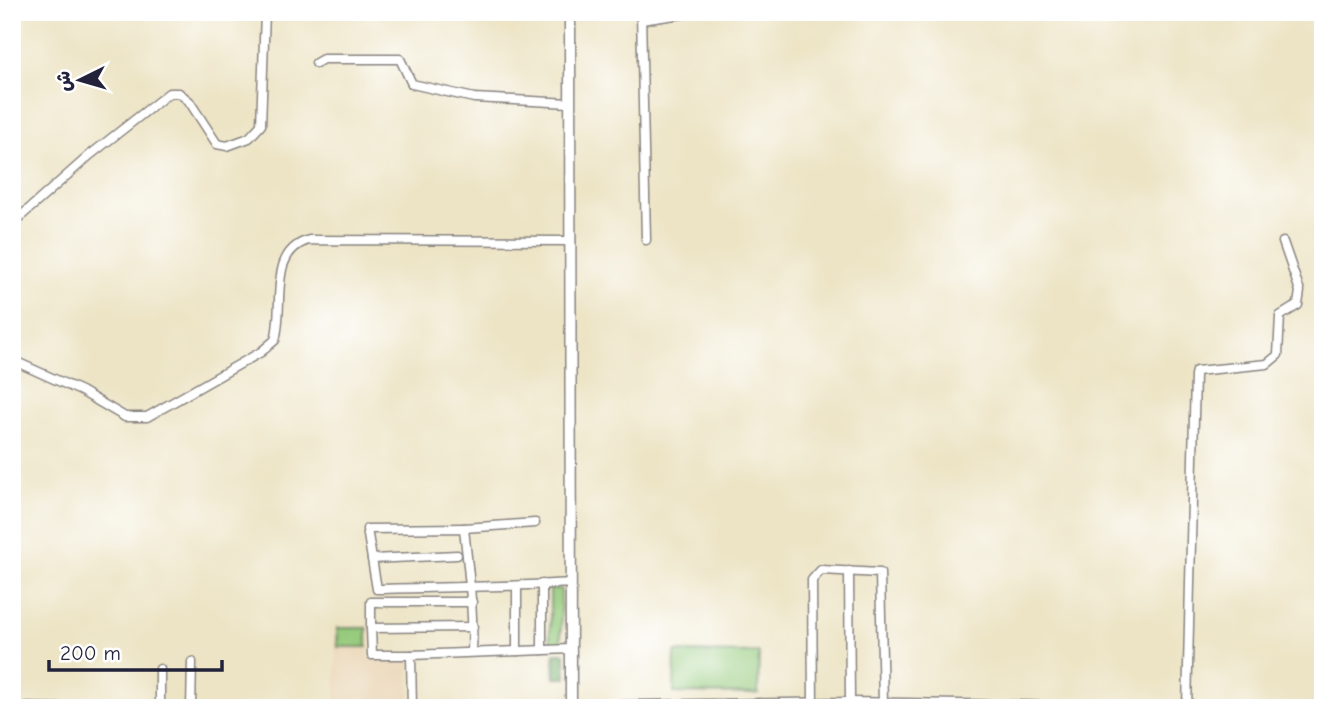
<svg xmlns="http://www.w3.org/2000/svg" width="1335" height="720" font-family="'Comic Neue','Playpen Sans Arabic',sans-serif">
  <style>
    .built { fill: #ebd8ba }
    .green { fill: #95ca7b; stroke: #5c765b; stroke-width: 2 }
    .forest { fill: #78ae6b; stroke: #4d6853; stroke-width: 2 }
    .lines { fill: none; stroke-linecap: round; stroke-linejoin: round }
    .minor-casing { stroke: #888380; stroke-width: 11 }
    .major-casing { stroke: #888380; stroke-width: 13 }
    .minor { stroke: #fff; stroke-width: 8 }
    .major { stroke: #fff; stroke-width: 10 }
  </style>
  <rect width="100%" height="100%" fill="#fff"/>
  <filter id="ink" filterUnits="userSpaceOnUse"><feTurbulence type="fractalNoise" baseFrequency=".0143" numOctaves="2"/><feDisplacementMap in="SourceGraphic" scale="14" xChannelSelector="R" yChannelSelector="G"/><feConvolveMatrix kernelMatrix="1 2 1 2 8 2 1 2 1" color-interpolation-filters="sRGB"/></filter>
  <filter id="wash" filterUnits="userSpaceOnUse"><feTurbulence type="fractalNoise" baseFrequency=".00686" numOctaves="4" result="noise"/><feDisplacementMap in="SourceGraphic" scale="28" xChannelSelector="R" yChannelSelector="G"/><feGaussianBlur stdDeviation="1.57" result="paint"/><feColorMatrix in="noise" values="0 0 0 0 0 0 0 0 0 0 0 0 0 0 0 0 0 1.4 0 .05"/><feComposite in="paint" operator="in"/></filter>
  <g filter="url(#wash)">
    <rect width="100%" height="100%" fill="#ede4c5"/>
    <path class="built" d="M 369,626 L 369,656 L 411,657 L 410,707 L 336,708 L 335,627 Z"/>
    <g class="green">
      <rect x="550" y="589" width="11" height="57"/>
      <path d="M 337,628 L 367,628 L 367,647 L 338,647 Z"/>
      <path d="M 675,652 L 759,653 L 758,694 L 674,693 Z"/>
    </g>
    <path class="forest" d="M 554,653 L 565,653 L 566,678 L 555,678 Z"/>
  </g>
  <g filter="url(#ink)">
    <g class="lines">
      <defs>
        <g id="minor">
          <path d="M 641,12 L 646,240"/>
          <path d="M 641,20 L 696,12"/>
          <path d="M 316,63 L 323,59 L 400,59 L 412,84 L 474,98 L 570,103"/>
          <path d="M 12,224 L 90,155 L 169,93 L 179,93 L 189,101 L 217,144 L 227,146 L 249,138 L 261,125 L 265,12"/>
          <path d="M 12,360 L 81,391 L 125,417 L 147,417 L 261,352 L 275,340 C 285,305 267,252 309,240 L 571,241"/>
          <path d="M 464,528 L 535,523"/>
          <path d="M 372,559 L 457,555"/>
          <path d="M 849,571 L 850,703"/>
          <path d="M 472,602 L 371,602 L 371,628 L 473,627"/>
          <path d="M 371,628 L 372,655 L 411,655"/>
          <path d="M 542,650 L 542,584"/>
          <path d="M 517,651 L 517,586"/>
          <path d="M 472,652 C 474,610 468,569 464,528 L 367,529 L 377,589 C 442,587 507,587 571,583"/>
          <path d="M 813,704 L 812,580 L 821,570 L 880,573 L 883,703"/>
          <path d="M 12,707 L 65,708"/>
          <path d="M 160,708 L 160,669"/>
          <path d="M 191,708 L 192,662"/>
          <path d="M 412,708 L 411,655 L 571,649"/>
          <path d="M 540,708 L 571,707"/>
          <path d="M 1187,708 L 1195,375 L 1196,371 L 1267,364 L 1278,355 L 1280,316 L 1298,305 L 1300,291 L 1283,242"/>
        </g>
        <g id="major">
          <path d="M 570,12 L 571,708"/>
          <path d="M 571,707 L 850,703 L 1123,708"/>
        </g>
      </defs>
      <use href="#minor" class="minor-casing"/>
      <use href="#major" class="major-casing"/>
      <use href="#minor" class="minor"/>
      <use href="#major" class="major"/>
    </g>
  </g>
  <rect width="1335" height="720" fill="none" stroke="#fff" stroke-width="42"/>
  <g transform="translate(80 80) rotate(265)" stroke="#ffffff" stroke-width="5" paint-order="stroke">
  <path d="M0-5L12 26L0 18L-12 26Z" fill="#22223b"/>
  <text y="-10" font-size="19" font-weight="bold" text-anchor="middle" fill="#22223b">ش</text>
  </g>
  <path d="M49 660v10h173v-10" fill="none" stroke="#22223b" stroke-width="3.5"/>
  <text x="60" y="660" font-size="21" fill="#22223b" stroke="#ffffff" stroke-width="5" paint-order="stroke">200 m</text>
</svg>
